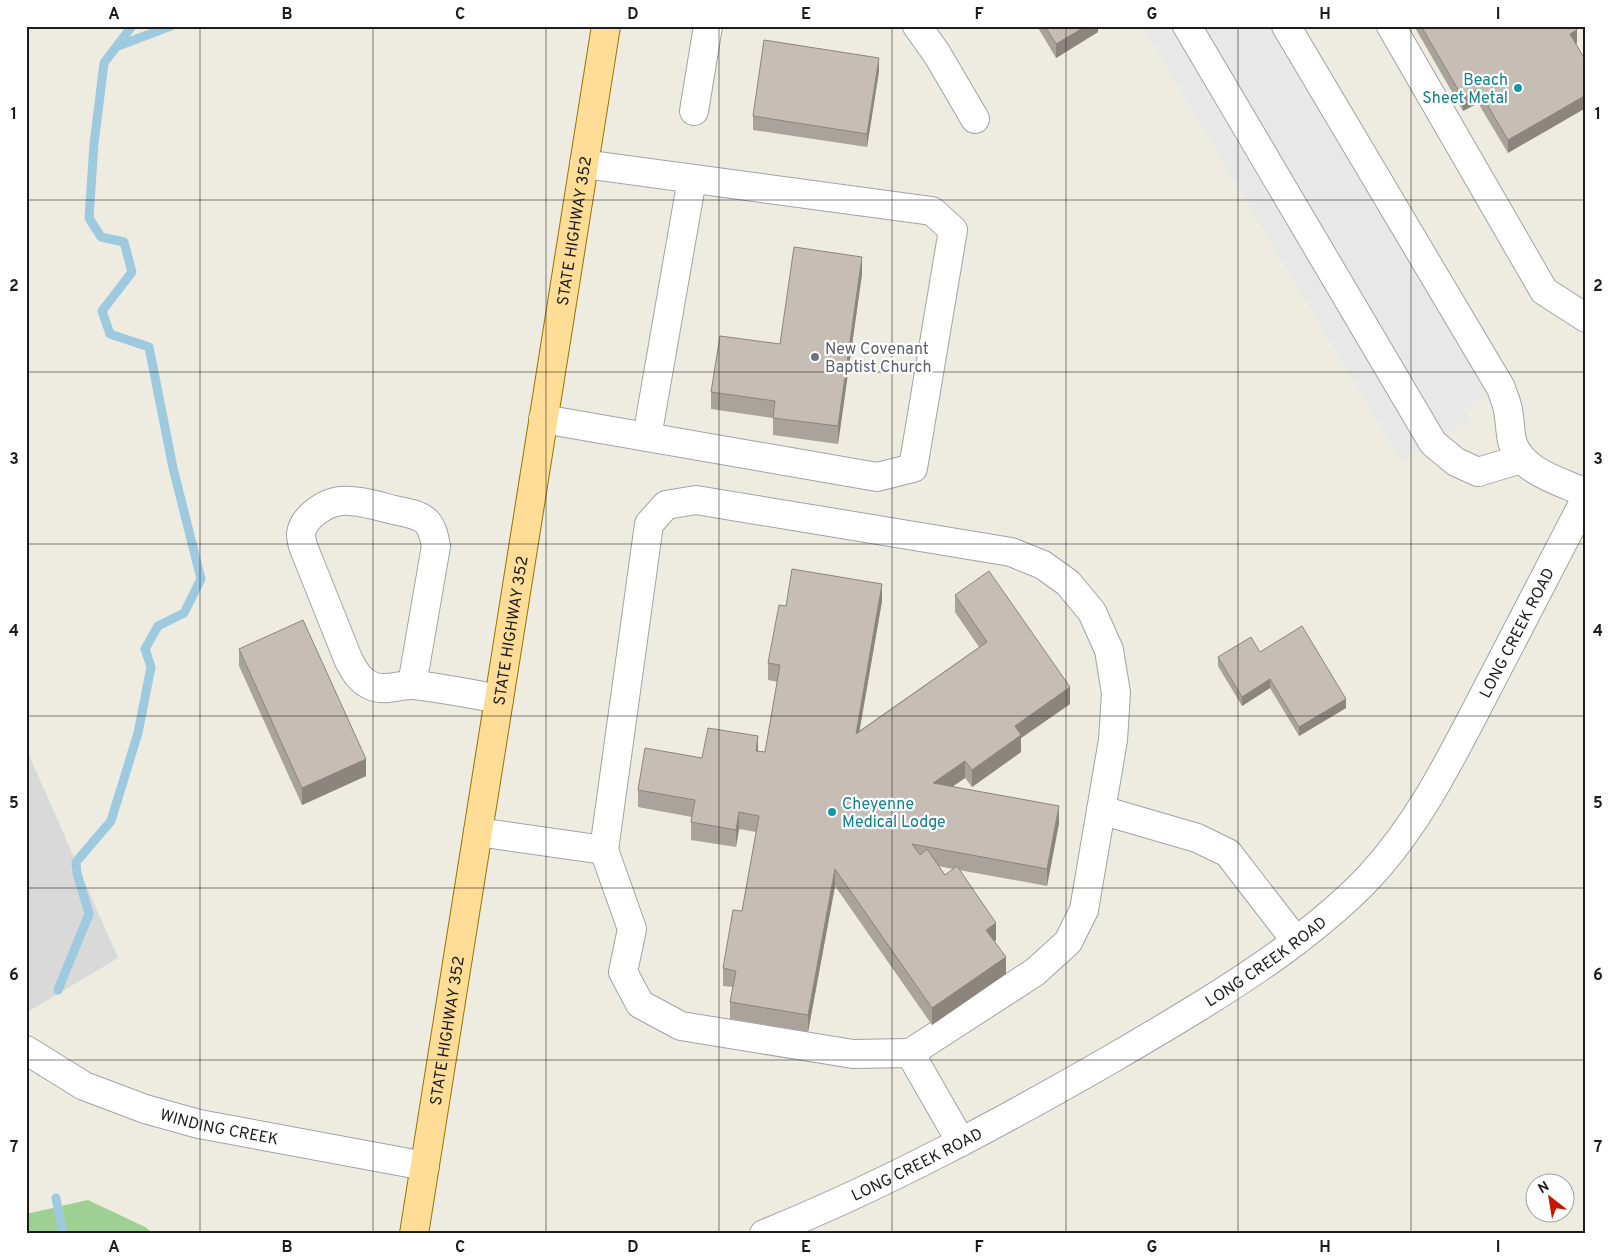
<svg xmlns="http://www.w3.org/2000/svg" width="1612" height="1260" font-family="Overpass,sans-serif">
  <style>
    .residential { fill: #dad9d9 }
    .forest { fill: #9fd093 }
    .parking { fill: #e8e8e8 }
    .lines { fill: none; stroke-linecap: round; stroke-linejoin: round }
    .stream { stroke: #9ecadf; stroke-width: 9 }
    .minor-casing { stroke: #a3a3a3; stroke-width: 30 }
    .major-casing { stroke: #957300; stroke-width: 30 }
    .minor { stroke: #fff; stroke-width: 28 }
    .major { stroke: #ffdd96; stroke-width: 28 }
    .wall { fill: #aaa39b; fill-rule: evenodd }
    .shaded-wall { fill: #8b857e }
    .building { fill: #c6beb4; stroke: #8b857e }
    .grid { fill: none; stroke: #1c1c1c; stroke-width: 1; stroke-opacity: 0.55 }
    .culture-dot { fill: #0f9aa8; stroke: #fff; stroke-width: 2 }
    .worship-dot { fill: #6b7280; stroke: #fff; stroke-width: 2 }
    .labels { text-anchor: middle; stroke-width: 4.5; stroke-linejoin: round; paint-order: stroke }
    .culture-label { font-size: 16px; fill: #0d838f; stroke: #fff; text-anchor: end }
    .street-label { font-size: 16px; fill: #1c1c1c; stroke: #fff }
    .worship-label { font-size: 16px; fill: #5b616d; stroke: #fff; text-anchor: start }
    .neatline { fill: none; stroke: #1c1c1c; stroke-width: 2 }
    .grid-label { font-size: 16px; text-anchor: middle; font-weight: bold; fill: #1c1c1c }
  </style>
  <rect width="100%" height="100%" fill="#eeebe1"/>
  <path class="residential" d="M 26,748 L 118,958 L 26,1013 Z"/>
  <path class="forest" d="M 88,1200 L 145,1227 L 154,1234 L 26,1234 L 26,1214 Z"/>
  <path class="parking" d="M 1142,26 L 1302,26 L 1513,379 L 1464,409 L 1471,419 L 1401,461 Z"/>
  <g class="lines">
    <g class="stream">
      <path d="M 118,46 L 171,26"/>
      <path d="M 58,990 L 89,914 L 77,873 L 76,862 L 111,821 L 138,733 L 151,667 L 145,649 L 158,626 L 184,613 L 201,579 L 173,468 L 149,347 L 110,334 L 102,311 L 132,272 L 124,242 L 101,237 L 89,218 L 94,144 L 104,63 L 132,26"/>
      <path d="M 56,1198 L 63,1234"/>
    </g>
    <defs>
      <g id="minor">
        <path d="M 917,26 L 937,54 L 975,119"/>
        <path d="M 1187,26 L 1433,443 L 1456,462 L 1478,472 L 1521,459"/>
        <path d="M 1286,26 L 1501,388 C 1503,395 1507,403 1508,410 C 1510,421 1510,431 1512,441 C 1521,472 1560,481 1586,493"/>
        <path d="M 1391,26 L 1544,291 L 1586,318"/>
        <path d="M 694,111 L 708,26"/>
        <path d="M 543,419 L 877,477 L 913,468 L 953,230 L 932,211 L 584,164"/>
        <path d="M 647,437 L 692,179"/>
        <path d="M 412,685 L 436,546 C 434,537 433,528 426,521 C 418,514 404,512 394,510 C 378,506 356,499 340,501 C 325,503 303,517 301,534 C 301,538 302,542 303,546 L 349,661 C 355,672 360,681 372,686 C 387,692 400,684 414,685 C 443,688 471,694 499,699"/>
        <path d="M 1101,810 L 1197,838 L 1228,853 L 1296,941"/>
        <path d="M 478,832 L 604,850 L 632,929 L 623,972 L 640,1004 L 681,1026 L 853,1054 L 910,1053 L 961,1142"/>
        <path d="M 604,850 L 649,524 L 666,505 L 696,500 L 1011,552 L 1043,565 L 1068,583 L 1092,612 L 1109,650 L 1116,693 L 1113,740 L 1084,910 L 1068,942 L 1035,972 L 910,1053"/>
        <path id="s1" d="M 26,1050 L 84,1086 L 145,1109 L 199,1124 L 425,1166"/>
        <path id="s2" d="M 764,1234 C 885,1185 1000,1123 1113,1058 C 1171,1024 1229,990 1283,951 C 1314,928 1344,904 1370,876 C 1421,821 1454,752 1488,687 C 1521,624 1553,561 1586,498"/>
      </g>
      <g id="major">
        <path id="s3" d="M 414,1234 L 606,26"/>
      </g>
    </defs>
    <use href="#minor" class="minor-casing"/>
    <use href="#major" class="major-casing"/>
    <use href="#minor" class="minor"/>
    <use href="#major" class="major"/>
  </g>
  <g class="wall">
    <path d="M 1037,26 L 1098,26 L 1098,32 L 1056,58 Z"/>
    <path d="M 1414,26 L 1575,26 L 1577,43 L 1576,44 L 1508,153 L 1478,103 L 1463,111 Z"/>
    <path d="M 879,71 L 867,147 L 753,130 L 753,116 Z"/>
    <path d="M 862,274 L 838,444 L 773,435 L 773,418 L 711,409 L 711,392 L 780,344 Z"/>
    <path d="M 955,595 L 1070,704 L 1021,738 L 1021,752 L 972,787 L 965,778 L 953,786 L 1059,823 L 1047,886 L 959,870 L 996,940 L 995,941 L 1006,974 L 932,1025 L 835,886 L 808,1032 L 730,1019 L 730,1002 L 733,987 L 723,986 L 723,968 L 742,911 L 756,832 L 739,829 L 736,847 L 691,840 L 691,822 L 692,817 L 638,807 L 638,790 L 702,758 L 758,751 L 765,752 L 778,682 L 768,680 L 768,663 L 786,606 L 882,601 L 859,731 L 979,647 L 955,612 ZM 938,866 L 953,869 L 945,875 Z"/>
    <path d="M 239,649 L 366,776 L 302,805 L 239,666 Z"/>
    <path d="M 1260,652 L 1346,708 L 1299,736 L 1270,688 L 1242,706 L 1218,666 L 1218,657 Z"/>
  </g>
  <g class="shaded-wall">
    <path d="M 1086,26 L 1098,26 L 1098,32 L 1056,58 L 1056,44 Z"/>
    <path d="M 1577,30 L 1577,43 L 1570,47 L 1570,34 Z"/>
    <path d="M 879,58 L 879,71 L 867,147 L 867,134 Z"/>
    <path d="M 1478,89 L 1478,103 L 1463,111 L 1463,98 Z"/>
    <path d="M 1586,95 L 1586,108 L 1508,153 L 1508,140 Z"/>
    <path d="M 862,257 L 862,274 L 838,444 L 838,426 Z"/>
    <path d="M 882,584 L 882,601 L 856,751 L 856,734 Z"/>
    <path d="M 1270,679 L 1270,688 L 1242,706 L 1242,697 Z"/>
    <path d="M 1070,687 L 1070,704 L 1021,738 L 1021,752 L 972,787 L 972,770 L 1015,726 Z"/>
    <path d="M 1346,699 L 1346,708 L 1299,736 L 1299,727 Z"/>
    <path d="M 758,736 L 758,754 L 756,751 Z"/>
    <path d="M 366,759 L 366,776 L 302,805 L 302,788 Z"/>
    <path d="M 965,761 L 965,778 L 933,800 L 933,783 Z"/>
    <path d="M 1059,806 L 1059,823 L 1047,886 L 1047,869 Z"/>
    <path d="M 739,812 L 739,829 L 736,847 L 736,830 Z"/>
    <path d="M 835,869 L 835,886 L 808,1032 L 808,1015 Z"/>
    <path d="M 996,923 L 996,940 L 986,947 L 986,930 Z"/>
    <path d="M 1006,957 L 1006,974 L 932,1025 L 932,1008 Z"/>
  </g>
  <g class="building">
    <path d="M 1045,26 L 1086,26 L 1056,44 Z"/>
    <path d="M 1421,26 L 1575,26 L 1577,30 L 1570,34 L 1586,61 L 1586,95 L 1508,140 L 1478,89 L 1463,98 Z"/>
    <path d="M 764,40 L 879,58 L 867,134 L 753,116 Z"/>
    <path d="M 794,247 L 862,257 L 838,426 L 773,418 L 775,401 L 711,392 L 720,336 L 780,344 Z"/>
    <path d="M 792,569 L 882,584 L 856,734 L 987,642 L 955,595 L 989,571 L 1070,687 L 1015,726 L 1021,735 L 972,770 L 965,761 L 933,783 L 1059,806 L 1047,869 L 912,844 L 920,855 L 927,849 L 945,875 L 957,866 L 996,923 L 986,930 L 1006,957 L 932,1008 L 835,869 L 808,1015 L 730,1002 L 736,971 L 723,968 L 733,910 L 742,911 L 759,816 L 739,812 L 736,830 L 691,822 L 695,800 L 638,790 L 645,748 L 702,758 L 708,728 L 758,736 L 756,751 L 765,752 L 780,665 L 768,663 L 779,605 L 786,606 Z"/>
    <path d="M 303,620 L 366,759 L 302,788 L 239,649 Z"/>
    <path d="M 1302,626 L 1346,699 L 1299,727 L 1270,679 L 1242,697 L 1218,657 L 1251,637 L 1260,652 Z"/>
  </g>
  <path class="grid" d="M 200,26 L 200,1234M 373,26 L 373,1234M 546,26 L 546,1234M 719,26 L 719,1234M 892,26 L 892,1234M 1066,26 L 1066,1234M 1238,26 L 1238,1234M 1411,26 L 1411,1234M 26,200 L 1586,200M 26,372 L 1586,372M 26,544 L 1586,544M 26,716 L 1586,716M 26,888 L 1586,888M 26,1060 L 1586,1060"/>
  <g class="culture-dot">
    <circle cx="1518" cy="88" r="5"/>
    <circle cx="832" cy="812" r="5"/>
  </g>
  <circle class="worship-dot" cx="815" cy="357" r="5"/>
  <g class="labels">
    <g class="culture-label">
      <text x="1508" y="85">Beach<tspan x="1508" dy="18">Sheet Metal</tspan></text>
      <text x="842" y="809" text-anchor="start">Cheyenne<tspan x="842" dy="18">Medical Lodge</tspan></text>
    </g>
    <g class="street-label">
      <text dy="6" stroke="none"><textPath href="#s3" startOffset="1016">STATE HIGHWAY 352</textPath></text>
      <text dy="6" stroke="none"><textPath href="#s3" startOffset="611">STATE HIGHWAY 352</textPath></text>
      <text dy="6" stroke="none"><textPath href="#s2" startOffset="992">LONG CREEK ROAD</textPath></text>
      <text dy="6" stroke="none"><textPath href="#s2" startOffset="572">LONG CREEK ROAD</textPath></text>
      <text dy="6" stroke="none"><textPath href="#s3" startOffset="206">STATE HIGHWAY 352</textPath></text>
      <text dy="6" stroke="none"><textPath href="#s1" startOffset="210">WINDING CREEK</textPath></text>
      <text dy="6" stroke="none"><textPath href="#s2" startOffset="168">LONG CREEK ROAD</textPath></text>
    </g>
    <g class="worship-label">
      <text x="825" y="354">New Covenant<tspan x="825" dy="18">Baptist Church</tspan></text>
    </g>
  </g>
  <rect width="1612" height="1260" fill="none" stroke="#ffffff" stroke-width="55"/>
  <g transform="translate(1550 1198) rotate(329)"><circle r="24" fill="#ffffff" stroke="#a4a4a4"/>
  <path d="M0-4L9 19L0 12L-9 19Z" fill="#c91500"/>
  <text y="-8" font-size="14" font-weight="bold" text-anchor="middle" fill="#1c1c1c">N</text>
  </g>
  <rect x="28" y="28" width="1556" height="1204" class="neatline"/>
  <g class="grid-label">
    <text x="114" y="19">A</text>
    <text x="287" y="19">B</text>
    <text x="460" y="19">C</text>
    <text x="633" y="19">D</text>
    <text x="806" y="19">E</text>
    <text x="979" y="19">F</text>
    <text x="1152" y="19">G</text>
    <text x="1325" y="19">H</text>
    <text x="1498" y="19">I</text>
    <text x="14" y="119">1</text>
    <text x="1598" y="119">1</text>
    <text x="14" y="291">2</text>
    <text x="1598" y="291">2</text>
    <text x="14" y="464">3</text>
    <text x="1598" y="464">3</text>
    <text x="14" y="636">4</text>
    <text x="1598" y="636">4</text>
    <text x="14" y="808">5</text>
    <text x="1598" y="808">5</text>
    <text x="14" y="980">6</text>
    <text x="1598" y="980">6</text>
    <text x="14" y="1152">7</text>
    <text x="1598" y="1152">7</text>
    <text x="114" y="1252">A</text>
    <text x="287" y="1252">B</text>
    <text x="460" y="1252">C</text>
    <text x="633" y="1252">D</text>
    <text x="806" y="1252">E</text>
    <text x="979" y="1252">F</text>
    <text x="1152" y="1252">G</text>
    <text x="1325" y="1252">H</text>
    <text x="1498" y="1252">I</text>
  </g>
</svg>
